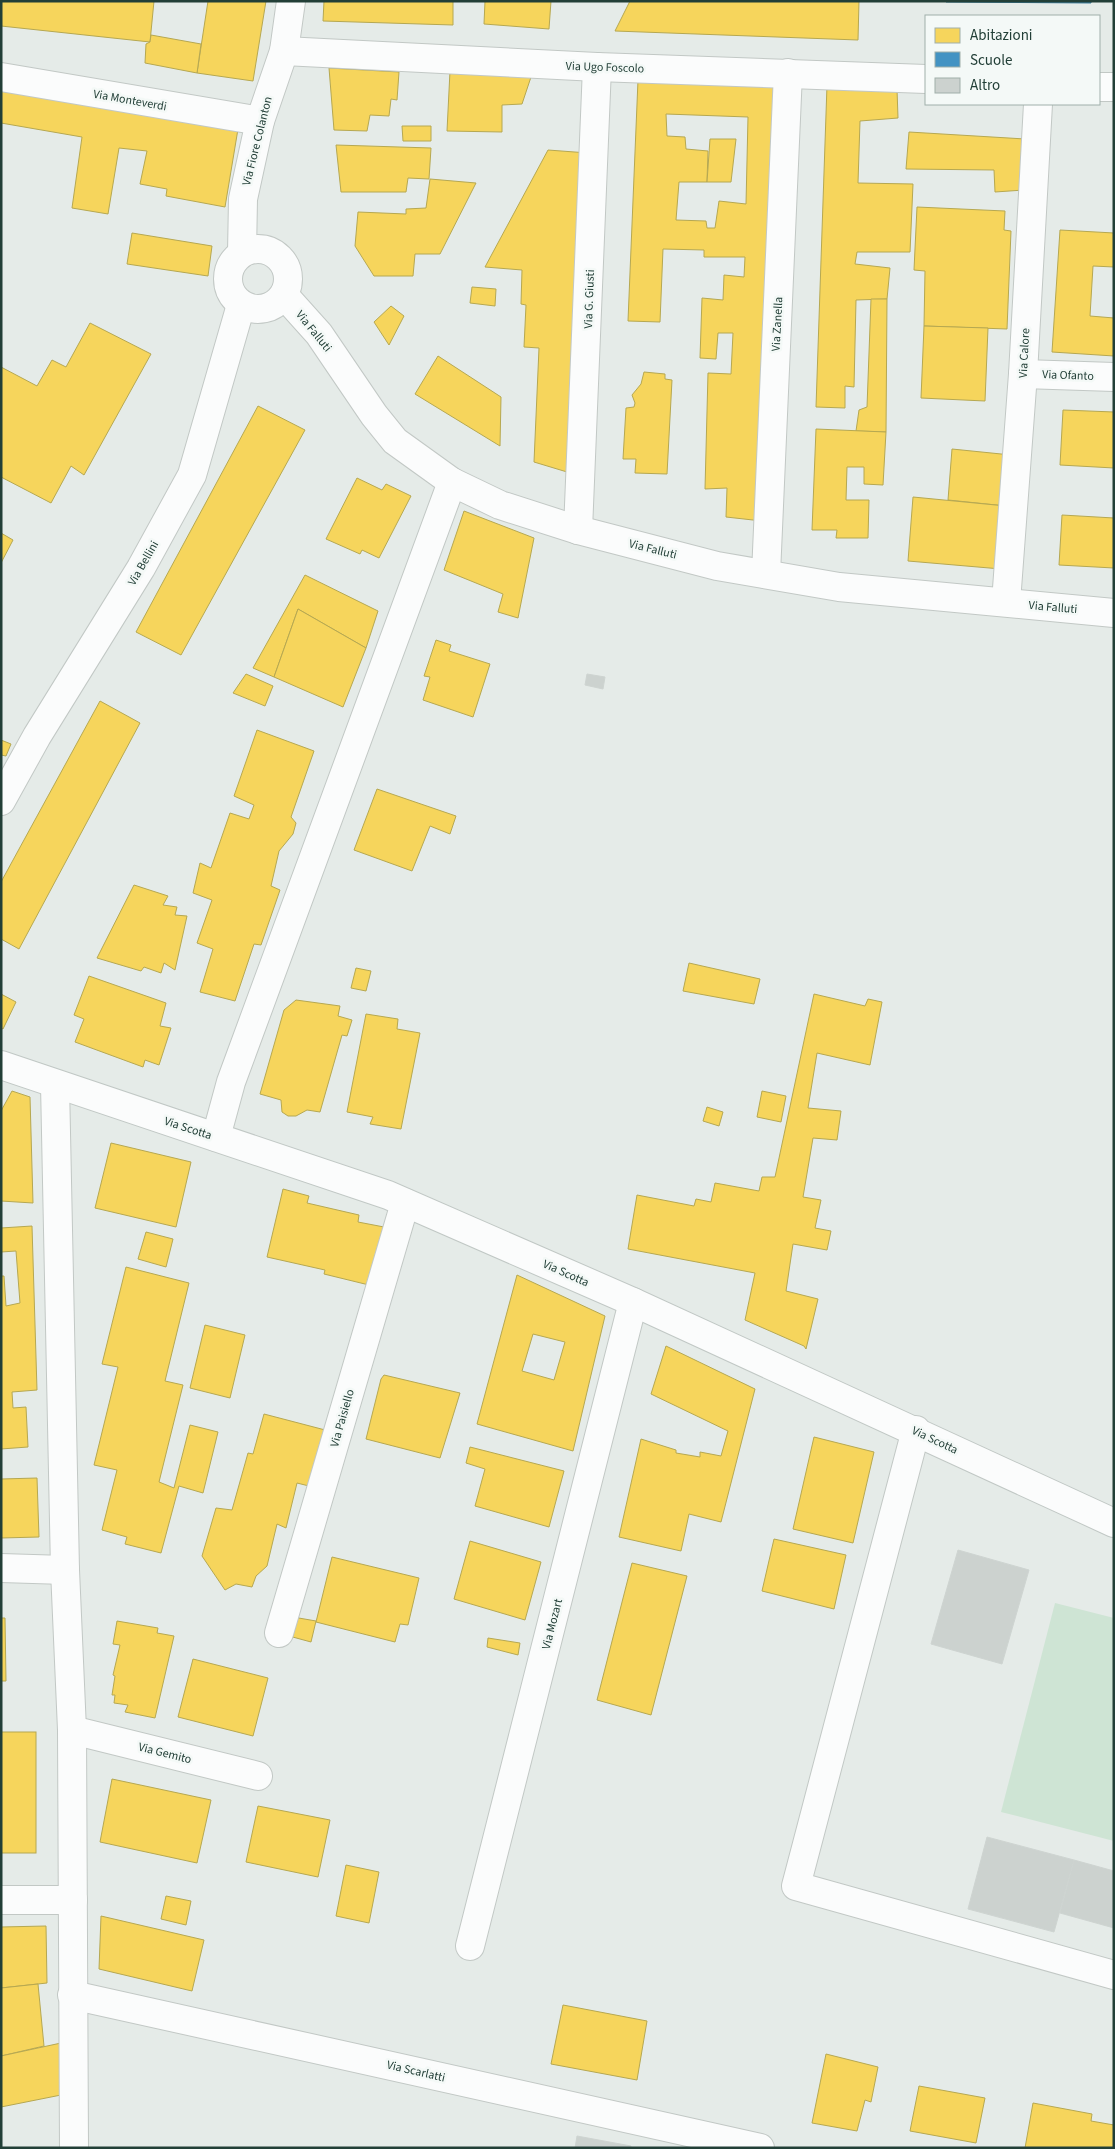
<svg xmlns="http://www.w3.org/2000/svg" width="1115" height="2149" font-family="'Source Sans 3',sans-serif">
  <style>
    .green { fill: #cee4d4 }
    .homes { fill: #f6d55c; stroke: #b6a851; fill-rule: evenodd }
    .schools { fill: #4393c3; stroke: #397a99 }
    .building { fill: #ccd2cf; stroke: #ced4d1 }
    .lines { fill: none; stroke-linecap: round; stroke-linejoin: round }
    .street-casing { stroke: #c2c8c5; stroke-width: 30 }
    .secondary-casing { stroke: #c1c8c5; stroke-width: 30 }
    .street { stroke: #fbfcfc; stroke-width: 28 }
    .secondary { stroke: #fbfcfc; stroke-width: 28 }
    .labels { text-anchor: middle; stroke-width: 5; stroke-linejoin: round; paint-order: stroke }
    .street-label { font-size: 12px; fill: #223f37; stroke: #f4f9f7 }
  </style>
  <rect width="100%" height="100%" fill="#e5ebe8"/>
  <path class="green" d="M 1055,1603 L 1114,1618 L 1114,1841 L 1001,1812 Z"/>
  <g class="homes">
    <path d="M 1,1 L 154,1 L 150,42 L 1,26 Z"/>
    <path d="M 208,1 L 266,1 L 253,81 L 197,73 Z"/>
    <path d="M 324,1 L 453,1 L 453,25 L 323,21 Z"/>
    <path d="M 485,1 L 551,1 L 549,29 L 484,24 Z"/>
    <path d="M 630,1 L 859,1 L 858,40 L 615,31 Z"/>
    <path d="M 151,35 L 201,44 L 197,73 L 145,63 L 146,44 L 150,42 Z"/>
    <path d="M 329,68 L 399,72 L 397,100 L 391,99 L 389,116 L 370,115 L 367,131 L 334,130 Z"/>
    <path d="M 450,71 L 532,74 L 522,104 L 502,105 L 502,132 L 447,131 Z"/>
    <path d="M 638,80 L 782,84 L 762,521 L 726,517 L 727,488 L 705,489 L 708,373 L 731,374 L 733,333 L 718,333 L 716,359 L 700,358 L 702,298 L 723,300 L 724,275 L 744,277 L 745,257 L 704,257 L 704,250 L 663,249 L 660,322 L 628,321 ZM 666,114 L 748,117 L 746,204 L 719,201 L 715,228 L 707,228 L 706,221 L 676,220 L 679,182 L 707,182 L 708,151 L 686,149 L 685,137 L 667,136 Z"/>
    <path d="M 827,85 L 897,89 L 898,118 L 860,121 L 858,183 L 913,184 L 910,252 L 857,252 L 855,264 L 890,268 L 887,299 L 856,300 L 854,387 L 845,386 L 845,408 L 816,407 Z"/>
    <path d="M 1,88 L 238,129 L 225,207 L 166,196 L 167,189 L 140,184 L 147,151 L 119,148 L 108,214 L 72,208 L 82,137 L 1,123 Z"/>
    <path d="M 402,126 L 431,126 L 431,141 L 403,141 Z"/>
    <path d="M 909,132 L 1025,139 L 1024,190 L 995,192 L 994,170 L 906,169 Z"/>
    <path d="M 710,139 L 736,139 L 731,182 L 707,182 Z"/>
    <path d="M 336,145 L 431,148 L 429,179 L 408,178 L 406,192 L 341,192 Z"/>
    <path d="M 548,150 L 588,153 L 577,475 L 534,462 L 539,348 L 524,347 L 526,305 L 521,304 L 522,270 L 485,267 Z"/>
    <path d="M 430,179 L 476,183 L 440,254 L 415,254 L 413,276 L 374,276 L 355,246 L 358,212 L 406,214 L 406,209 L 426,208 Z"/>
    <path d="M 917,207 L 1005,211 L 1004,230 L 1011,231 L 1007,329 L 924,326 L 925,271 L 914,270 Z"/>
    <path d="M 1060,230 L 1114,233 L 1114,267 L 1093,266 L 1090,316 L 1114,318 L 1114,356 L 1052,352 Z"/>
    <path d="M 132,233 L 212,246 L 208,276 L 127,264 Z"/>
    <path d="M 472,287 L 496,289 L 495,306 L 470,303 Z"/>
    <path d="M 871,299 L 887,299 L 886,432 L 856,431 L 859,410 L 867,407 Z"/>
    <path d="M 391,306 L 404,316 L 389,345 L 374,322 Z"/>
    <path d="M 90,323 L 151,354 L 84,475 L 71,466 L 51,503 L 1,477 L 1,367 L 37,386 L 52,360 L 66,367 Z"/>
    <path d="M 924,326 L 988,328 L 985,401 L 921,398 Z"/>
    <path d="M 438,356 L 501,397 L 500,446 L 415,394 Z"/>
    <path d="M 644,372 L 665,374 L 665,379 L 672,380 L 667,474 L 635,473 L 636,459 L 623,459 L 626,408 L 634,407 L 635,403 L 632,395 L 641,384 Z"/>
    <path d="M 258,406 L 305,430 L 181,655 L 136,632 Z"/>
    <path d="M 1063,410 L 1114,412 L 1114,468 L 1060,465 Z"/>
    <path d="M 816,429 L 886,432 L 883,485 L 864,484 L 864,467 L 847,467 L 846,500 L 869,500 L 868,538 L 836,538 L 837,530 L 812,530 Z"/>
    <path d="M 952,449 L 1011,455 L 1006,506 L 948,500 Z"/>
    <path d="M 357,478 L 382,490 L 386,484 L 411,496 L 379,558 L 362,550 L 360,554 L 326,539 Z"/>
    <path d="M 913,497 L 1006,506 L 1001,569 L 908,561 Z"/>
    <path d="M 464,511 L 534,538 L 518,618 L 498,612 L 503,594 L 444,570 Z"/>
    <path d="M 1062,515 L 1114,518 L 1114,568 L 1059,565 Z"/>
    <path d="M 1,533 L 13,540 L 1,563 Z"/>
    <path d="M 305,575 L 378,611 L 366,648 L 298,609 L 274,677 L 253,668 Z"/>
    <path d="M 298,609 L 366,648 L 343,707 L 274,677 Z"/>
    <path d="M 436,640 L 451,645 L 449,651 L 490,664 L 473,717 L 423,700 L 430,677 L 424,676 Z"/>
    <path d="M 246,674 L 273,686 L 265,706 L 233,693 Z"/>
    <path d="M 100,701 L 140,723 L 19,949 L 1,939 L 1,882 Z"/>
    <path d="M 257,730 L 314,751 L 291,817 L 296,823 L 293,834 L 279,851 L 271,886 L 280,890 L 261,945 L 254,944 L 235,1001 L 200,992 L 213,949 L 197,943 L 212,900 L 193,893 L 200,863 L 211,868 L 230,813 L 249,819 L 254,805 L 234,796 Z"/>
    <path d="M 1,740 L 11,744 L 6,756 L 1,755 Z"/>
    <path d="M 377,789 L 456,816 L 450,834 L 430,826 L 412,871 L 354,850 Z"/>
    <path d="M 134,885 L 168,896 L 163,905 L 177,907 L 175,915 L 187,916 L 175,970 L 164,963 L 161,973 L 144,967 L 141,971 L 97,958 Z"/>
    <path d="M 689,963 L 760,979 L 754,1004 L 683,991 Z"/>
    <path d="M 356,968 L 371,971 L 366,991 L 351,988 Z"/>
    <path d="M 89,976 L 166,1003 L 160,1026 L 171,1028 L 159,1065 L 145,1060 L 143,1067 L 75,1042 L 84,1019 L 74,1015 Z"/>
    <path d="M 1,994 L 16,1002 L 3,1029 L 1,1028 Z"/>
    <path d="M 814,994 L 865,1006 L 868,999 L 882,1002 L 870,1065 L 817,1053 L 808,1108 L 841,1111 L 837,1140 L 813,1138 L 803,1197 L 821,1200 L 815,1228 L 831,1231 L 827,1250 L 793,1244 L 786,1291 L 818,1299 L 806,1349 L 804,1346 L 745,1320 L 755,1273 L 628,1249 L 637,1195 L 694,1206 L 696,1199 L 711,1202 L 715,1183 L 759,1191 L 762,1177 L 775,1177 Z"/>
    <path d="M 296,1000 L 340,1006 L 338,1016 L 352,1020 L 347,1036 L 342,1035 L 320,1112 L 307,1110 L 296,1116 L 288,1116 L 282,1112 L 281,1100 L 260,1094 L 284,1010 Z"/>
    <path d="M 366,1014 L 398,1019 L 397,1029 L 420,1033 L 401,1129 L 370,1124 L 373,1117 L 347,1112 Z"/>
    <path d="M 12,1091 L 30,1097 L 33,1203 L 1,1201 L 1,1111 Z"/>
    <path d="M 762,1091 L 786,1096 L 781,1122 L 757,1117 Z"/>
    <path d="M 707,1107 L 723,1112 L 719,1126 L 703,1121 Z"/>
    <path d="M 111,1143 L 191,1162 L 176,1227 L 95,1208 Z"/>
    <path d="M 283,1189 L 309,1196 L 307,1203 L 359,1215 L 358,1222 L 384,1227 L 369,1285 L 324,1274 L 325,1270 L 267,1257 Z"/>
    <path d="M 32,1226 L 37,1390 L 12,1392 L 13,1408 L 26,1407 L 28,1447 L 1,1449 L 1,1276 L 4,1276 L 6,1306 L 20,1303 L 16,1251 L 1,1252 L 1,1228 Z"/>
    <path d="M 146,1232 L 173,1239 L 166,1267 L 138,1259 Z"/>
    <path d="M 126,1267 L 189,1283 L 165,1381 L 183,1385 L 159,1482 L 174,1488 L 190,1425 L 218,1432 L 203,1493 L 179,1486 L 161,1553 L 125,1544 L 127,1537 L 102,1530 L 117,1470 L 94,1465 L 118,1367 L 102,1364 Z"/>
    <path d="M 517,1275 L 605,1316 L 573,1451 L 477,1424 ZM 533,1334 L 565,1342 L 554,1380 L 522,1371 Z"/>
    <path d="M 205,1325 L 245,1335 L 230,1398 L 190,1388 Z"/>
    <path d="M 666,1346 L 755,1389 L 721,1522 L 689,1514 L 681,1551 L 619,1537 L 641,1439 L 676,1450 L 676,1453 L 700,1457 L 700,1452 L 721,1456 L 728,1431 L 651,1394 Z"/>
    <path d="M 384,1375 L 460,1393 L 440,1458 L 366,1439 L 381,1379 Z"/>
    <path d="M 264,1414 L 329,1431 L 309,1486 L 297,1483 L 286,1528 L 277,1524 L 267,1566 L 256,1576 L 252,1587 L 236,1584 L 225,1590 L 202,1556 L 216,1508 L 232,1510 L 248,1453 L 253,1454 Z"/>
    <path d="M 814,1437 L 874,1452 L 853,1543 L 793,1529 Z"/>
    <path d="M 470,1447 L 564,1471 L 549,1527 L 475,1506 L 485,1469 L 466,1463 Z"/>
    <path d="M 37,1478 L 39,1537 L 1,1538 L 1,1479 Z"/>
    <path d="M 774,1539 L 846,1555 L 834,1609 L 762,1591 Z"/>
    <path d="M 470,1541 L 541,1562 L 525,1620 L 454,1599 Z"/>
    <path d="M 332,1557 L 419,1578 L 408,1625 L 400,1624 L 395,1642 L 316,1622 Z"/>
    <path d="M 632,1563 L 687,1576 L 651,1715 L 597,1700 Z"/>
    <path d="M 293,1617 L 316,1621 L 311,1642 L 289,1636 Z"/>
    <path d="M 1,1618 L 5,1618 L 6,1681 L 1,1681 Z"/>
    <path d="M 117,1621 L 158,1628 L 157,1633 L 174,1636 L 155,1718 L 125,1712 L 128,1705 L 114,1703 L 115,1695 L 112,1695 L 115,1676 L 113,1675 L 120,1645 L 113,1644 Z"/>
    <path d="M 488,1638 L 520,1643 L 518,1655 L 487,1647 Z"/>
    <path d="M 193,1659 L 268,1678 L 253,1736 L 178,1717 Z"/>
    <rect x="1" y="1732" width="35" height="121"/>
    <path d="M 112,1779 L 211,1800 L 197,1863 L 100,1842 Z"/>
    <path d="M 258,1806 L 330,1820 L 318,1877 L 246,1862 Z"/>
    <path d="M 346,1865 L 379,1872 L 369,1923 L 336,1916 Z"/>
    <path d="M 166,1896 L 191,1901 L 186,1925 L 161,1919 Z"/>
    <path d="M 101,1916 L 204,1940 L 192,1991 L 99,1969 Z"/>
    <path d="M 46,1926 L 47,1983 L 1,1988 L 1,1927 Z"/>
    <path d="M 38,1984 L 44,2046 L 1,2056 L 1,1988 Z"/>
    <path d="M 563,2005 L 647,2021 L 637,2080 L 551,2064 Z"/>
    <path d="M 61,2043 L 61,2095 L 1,2107 L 1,2056 Z"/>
    <path d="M 826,2054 L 878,2067 L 871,2102 L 865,2100 L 857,2131 L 812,2123 Z"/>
    <path d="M 919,2086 L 985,2098 L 976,2143 L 910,2131 Z"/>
    <path d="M 1033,2103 L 1092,2114 L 1091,2121 L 1114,2125 L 1114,2148 L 1025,2148 Z"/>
  </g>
  <path class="schools" d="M 1091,1 L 1091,3 L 946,2 L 946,1 Z"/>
  <g class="building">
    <path d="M 587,674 L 605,677 L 603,689 L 585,685 Z"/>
    <path d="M 958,1550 L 1029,1570 L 1002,1664 L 931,1644 Z"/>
    <path d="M 987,1837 L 1074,1860 L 1054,1932 L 968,1909 Z"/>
    <path d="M 1074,1860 L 1114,1871 L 1114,1928 L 1060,1913 Z"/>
    <path d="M 577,2136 L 631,2146 L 631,2148 L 575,2148 Z"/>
  </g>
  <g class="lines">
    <defs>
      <g id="street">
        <path d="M 284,51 L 597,67 L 926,79"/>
        <path d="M 1,77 L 260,121"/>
        <path d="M 1099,87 L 1114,87"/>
        <circle cx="258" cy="279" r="30"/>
        <path d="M 242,253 L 243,199 L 260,121 L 284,51 L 291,1"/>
        <path d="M 284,295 L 319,334 L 374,415 L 395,441 L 452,482 L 500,505 L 578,530 L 717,566 L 839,587 L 1114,613"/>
        <path d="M 1023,374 L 1114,377"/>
        <path d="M 578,530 L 597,67"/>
        <path d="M 766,574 L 788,73"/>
        <path d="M 1006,602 L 1023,374 L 1038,104"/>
        <path d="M 1,801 L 37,736 L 141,568 L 192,475 L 241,305"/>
        <path d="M 55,1084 L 65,1570 L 72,1730 L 74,2148"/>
        <path d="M 216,1137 L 231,1082 L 452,482"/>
        <path d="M 916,1430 L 796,1886 L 1114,1975"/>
        <path d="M 1,1568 L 65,1570"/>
        <path d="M 279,1633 L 405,1203"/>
        <path d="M 72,1730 L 258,1776"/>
        <path d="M 1,1900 L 73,1900"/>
        <path d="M 470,1946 L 633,1302"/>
        <path d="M 72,1995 L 760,2148"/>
      </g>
      <path id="secondary" d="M 1,1065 L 388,1195 L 633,1302 L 1114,1523"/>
    </defs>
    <use href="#street" class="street-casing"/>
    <use href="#secondary" class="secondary-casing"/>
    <use href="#street" class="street"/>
    <use href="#secondary" class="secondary"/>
  </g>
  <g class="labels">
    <g class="street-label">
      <text transform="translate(605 67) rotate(2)" y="4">Via Ugo Foscolo</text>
      <text transform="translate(130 100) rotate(10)" y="4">Via Monteverdi</text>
      <text transform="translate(257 141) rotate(-76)" y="4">Via Fiore Colanton</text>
      <text transform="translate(589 299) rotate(-88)" y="4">Via G. Giusti</text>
      <text transform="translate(777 324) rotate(-87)" y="4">Via Zanella</text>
      <text transform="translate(314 331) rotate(51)" y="4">Via Falluti</text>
      <text transform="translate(1024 353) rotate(-87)" y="4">Via Calore</text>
      <text transform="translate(1068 375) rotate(2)" y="4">Via Ofanto</text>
      <text transform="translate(653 549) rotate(14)" y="4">Via Falluti</text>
      <text transform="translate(143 563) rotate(-60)" y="4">Via Bellini</text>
      <text transform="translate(1053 607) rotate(5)" y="4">Via Falluti</text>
      <text transform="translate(188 1128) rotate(18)" y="4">Via Scotta</text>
      <text transform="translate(566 1273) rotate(24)" y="4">Via Scotta</text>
      <text transform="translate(342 1418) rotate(-74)" y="4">Via Paisiello</text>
      <text transform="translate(935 1440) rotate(25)" y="4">Via Scotta</text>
      <text transform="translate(552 1624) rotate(-76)" y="4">Via Mozart</text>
      <text transform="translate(165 1753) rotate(14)" y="4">Via Gemito</text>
      <text transform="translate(416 2071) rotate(13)" y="4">Via Scarlatti</text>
    </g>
  </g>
  <rect width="1115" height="2149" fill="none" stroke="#223f37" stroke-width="5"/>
  <rect x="925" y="15" width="175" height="90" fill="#f4f9f7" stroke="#a0afaa"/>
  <rect x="935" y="28" width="25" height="15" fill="#f6d55c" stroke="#a0afaa"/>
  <text x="970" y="40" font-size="15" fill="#223f37">Abitazioni</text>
  <rect x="935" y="52" width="25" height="15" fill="#4393c3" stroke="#a0afaa"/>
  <text x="970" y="65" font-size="15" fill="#223f37">Scuole</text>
  <rect x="935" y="78" width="25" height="15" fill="#ccd2cf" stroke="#a0afaa"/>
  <text x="970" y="90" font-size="15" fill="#223f37">Altro</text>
</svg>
